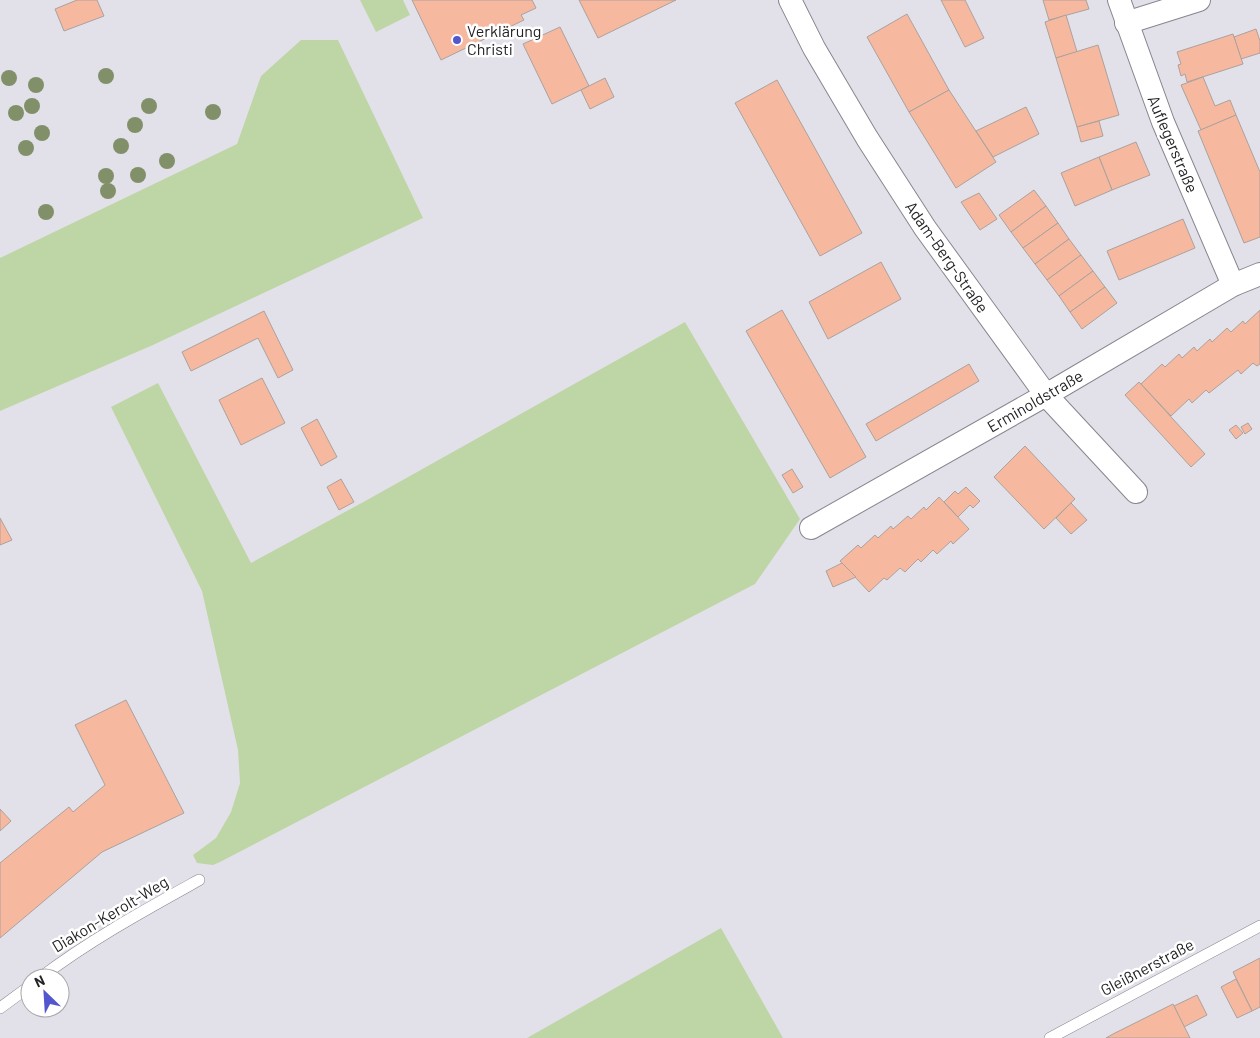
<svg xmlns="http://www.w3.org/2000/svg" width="1260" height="1038" font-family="Barlow,sans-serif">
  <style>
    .green { fill: #bed6a5 }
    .building { fill: #f6b9a0; stroke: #aba19d }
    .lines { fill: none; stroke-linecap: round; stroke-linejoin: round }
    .service-casing { stroke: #87868f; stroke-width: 12 }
    .minor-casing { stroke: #87868f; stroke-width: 24 }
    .service { stroke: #fff; stroke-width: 11 }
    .minor { stroke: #fff; stroke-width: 22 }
    .tree { fill: #819069 }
    .poi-dot { fill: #5456cd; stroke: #fff; stroke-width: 2 }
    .labels { text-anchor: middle; stroke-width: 5; stroke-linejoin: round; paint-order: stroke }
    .poi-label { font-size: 16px; fill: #232326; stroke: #fff; text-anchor: start }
    .street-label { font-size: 16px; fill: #232326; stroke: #fff }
  </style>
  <rect width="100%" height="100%" fill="#e2e1ea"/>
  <g class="green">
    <path d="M 360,0 L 403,0 L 410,15 L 376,32 Z"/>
    <path d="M 301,40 L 338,40 L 423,218 L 153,345 L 0,411 L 0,258 L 237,144 L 261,76 Z"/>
    <path d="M 685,322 L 800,519 L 755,584 L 220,862 L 213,865 L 197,863 L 193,855 L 216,838 L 231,812 L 240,783 L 238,750 L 202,591 L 111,407 L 158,383 L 251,563 L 367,500 Z"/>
    <path d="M 721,928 L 783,1038 L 527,1038 Z"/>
  </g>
  <g class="building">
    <path d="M 77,0 L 97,0 L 104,16 L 64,31 L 55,9 Z"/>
    <path d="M 412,0 L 532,0 L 536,8 L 521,15 L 524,20 L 441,60 Z"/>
    <path d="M 579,0 L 676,0 L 598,38 Z"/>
    <path d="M 941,0 L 965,0 L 984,38 L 965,47 Z"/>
    <path d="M 1043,0 L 1086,0 L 1089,9 L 1049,20 Z"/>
    <path d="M 907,14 L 949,90 L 909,112 L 867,37 Z"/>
    <path d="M 1066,15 L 1077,52 L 1056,58 L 1045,22 Z"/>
    <path d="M 560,27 L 589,86 L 552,104 L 523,44 Z"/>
    <path d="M 1256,29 L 1260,41 L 1260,53 L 1241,59 L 1234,37 Z"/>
    <path d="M 1233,34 L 1243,64 L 1187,82 L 1185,74 L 1181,76 L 1178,65 L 1181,64 L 1177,52 Z"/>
    <path d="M 1098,45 L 1119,115 L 1077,127 L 1056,58 Z"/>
    <path d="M 1203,77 L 1215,106 L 1230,100 L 1236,115 L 1201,130 L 1181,85 Z"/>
    <path d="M 605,78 L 614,97 L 590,109 L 581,90 Z"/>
    <path d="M 777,80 L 862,233 L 820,256 L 735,103 Z"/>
    <path d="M 949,90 L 996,162 L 956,188 L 909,112 Z"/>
    <path d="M 1026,107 L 1039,134 L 993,157 L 976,131 Z"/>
    <path d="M 1236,115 L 1260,172 L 1260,237 L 1244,243 L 1198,131 Z"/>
    <path d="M 1099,121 L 1103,136 L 1081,142 L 1077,127 Z"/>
    <path d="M 1136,142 L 1150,175 L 1112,190 L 1099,157 Z"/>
    <path d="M 1099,157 L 1112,190 L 1075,206 L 1061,173 Z"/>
    <path d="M 1034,190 L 1046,206 L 1011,232 L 999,215 Z"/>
    <path d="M 979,193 L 997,219 L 980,230 L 961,202 Z"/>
    <path d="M 1046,206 L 1058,223 L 1023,248 L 1011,232 Z"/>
    <path d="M 1183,219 L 1195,248 L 1119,280 L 1107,251 Z"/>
    <path d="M 1058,223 L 1069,239 L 1035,264 L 1023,248 Z"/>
    <path d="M 1069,239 L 1081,255 L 1047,280 L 1035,264 Z"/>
    <path d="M 1081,255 L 1093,271 L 1059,296 L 1047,280 Z"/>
    <path d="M 881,262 L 901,299 L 828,339 L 809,302 Z"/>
    <path d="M 1093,271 L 1105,287 L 1070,312 L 1059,296 Z"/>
    <path d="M 1105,287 L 1117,303 L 1082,329 L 1070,312 Z"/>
    <path d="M 782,310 L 866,457 L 830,478 L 746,331 Z"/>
    <path d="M 1260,310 L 1260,364 L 1257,366 L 1253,363 L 1241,374 L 1238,370 L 1209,393 L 1206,390 L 1192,403 L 1189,399 L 1171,416 L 1141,384 L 1162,364 L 1165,367 L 1179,354 L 1182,358 L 1194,347 L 1197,351 L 1210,339 L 1212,342 L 1227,328 L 1231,332 L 1243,321 L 1245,324 Z"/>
    <path d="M 264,311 L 293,370 L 278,378 L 258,338 L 191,371 L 182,352 Z"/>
    <path d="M 969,364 L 979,381 L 876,441 L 866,424 Z"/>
    <path d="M 262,378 L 285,423 L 241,445 L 219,400 Z"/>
    <path d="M 1139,382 L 1205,454 L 1191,467 L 1125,395 Z"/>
    <path d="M 317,419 L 337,457 L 321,466 L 301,428 Z"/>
    <path d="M 1248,423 L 1252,429 L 1245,434 L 1241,427 Z"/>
    <path d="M 1236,425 L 1243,433 L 1236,439 L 1229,430 Z"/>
    <path d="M 1025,446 L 1075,499 L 1044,529 L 994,477 Z"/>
    <path d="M 792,469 L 803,487 L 793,493 L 782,475 Z"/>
    <path d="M 341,479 L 354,502 L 339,510 L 327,487 Z"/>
    <path d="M 966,487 L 980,501 L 973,508 L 970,505 L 958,517 L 944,502 L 955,491 L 958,494 Z"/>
    <path d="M 939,497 L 969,529 L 953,544 L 951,541 L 937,554 L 933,550 L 921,562 L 918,559 L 905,572 L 900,568 L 887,580 L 884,578 L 869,592 L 840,561 L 858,545 L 861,548 L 875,535 L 878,538 L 891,526 L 893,529 L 908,516 L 911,519 L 924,507 L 926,510 Z"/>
    <path d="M 1071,503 L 1087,520 L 1071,534 L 1056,518 Z"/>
    <path d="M 0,518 L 12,540 L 0,545 Z"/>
    <path d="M 842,563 L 856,577 L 833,587 L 826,571 Z"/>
    <path d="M 126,700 L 184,813 L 102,852 L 0,938 L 0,863 L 69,807 L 73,812 L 105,785 L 75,725 Z"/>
    <path d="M 0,809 L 11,821 L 0,831 Z"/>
    <path d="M 1260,958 L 1260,1007 L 1252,1011 L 1233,972 Z"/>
    <path d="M 1236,979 L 1252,1011 L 1237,1018 L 1221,987 Z"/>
    <path d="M 1197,995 L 1207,1015 L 1184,1027 L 1174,1006 Z"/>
    <path d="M 1173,1004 L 1190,1038 L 1106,1038 L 1113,1034 Z"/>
  </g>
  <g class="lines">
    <defs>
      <g id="service">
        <path d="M 40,978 C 90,940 145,910 199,880"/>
        <path d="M 0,1008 L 30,986"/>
        <path d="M 1050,1038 L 1260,926"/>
      </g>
      <g id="minor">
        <path d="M 790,0 L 814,48 L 867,138 L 925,228 L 1046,395 L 1136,492"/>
        <path d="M 1119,0 L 1163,122 L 1233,285"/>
        <path d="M 1126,23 L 1199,0"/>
        <path d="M 811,528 L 1046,395 L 1233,285 L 1260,274"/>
      </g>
    </defs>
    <use href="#service" class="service-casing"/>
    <use href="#minor" class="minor-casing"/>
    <use href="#service" class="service"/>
    <use href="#minor" class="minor"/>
  </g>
  <g class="tree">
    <circle cx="106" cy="76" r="8"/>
    <circle cx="9" cy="78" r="8"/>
    <circle cx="36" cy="85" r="8"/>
    <circle cx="32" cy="106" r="8"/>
    <circle cx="149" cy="106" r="8"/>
    <circle cx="213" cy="112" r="8"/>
    <circle cx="16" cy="113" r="8"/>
    <circle cx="135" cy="125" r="8"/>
    <circle cx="42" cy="133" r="8"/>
    <circle cx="121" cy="146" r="8"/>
    <circle cx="26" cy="148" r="8"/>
    <circle cx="167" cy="161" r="8"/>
    <circle cx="138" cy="175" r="8"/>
    <circle cx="106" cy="176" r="8"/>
    <circle cx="108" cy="191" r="8"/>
    <circle cx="46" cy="212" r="8"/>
  </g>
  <circle class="poi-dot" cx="457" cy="40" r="5"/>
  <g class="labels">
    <g class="poi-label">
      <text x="467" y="37">Verklärung<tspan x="467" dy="18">Christi</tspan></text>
    </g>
    <g class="street-label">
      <text transform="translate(1173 144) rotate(67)" y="6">Auflegerstraße</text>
      <text transform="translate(947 257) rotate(55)" y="6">Adam-Berg-Straße</text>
      <text transform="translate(1035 401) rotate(-30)" y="6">Erminoldstraße</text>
      <text transform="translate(110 914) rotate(-31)" y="6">Diakon-Kerolt-Weg</text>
      <text transform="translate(1147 967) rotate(-28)" y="6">Gleißnerstraße</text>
    </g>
  </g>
  <g transform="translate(45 993) rotate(335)"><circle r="24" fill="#ffffff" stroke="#a7a7a8"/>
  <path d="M0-4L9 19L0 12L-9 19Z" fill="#5456cd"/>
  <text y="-8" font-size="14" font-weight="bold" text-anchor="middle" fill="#232326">N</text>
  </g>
</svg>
